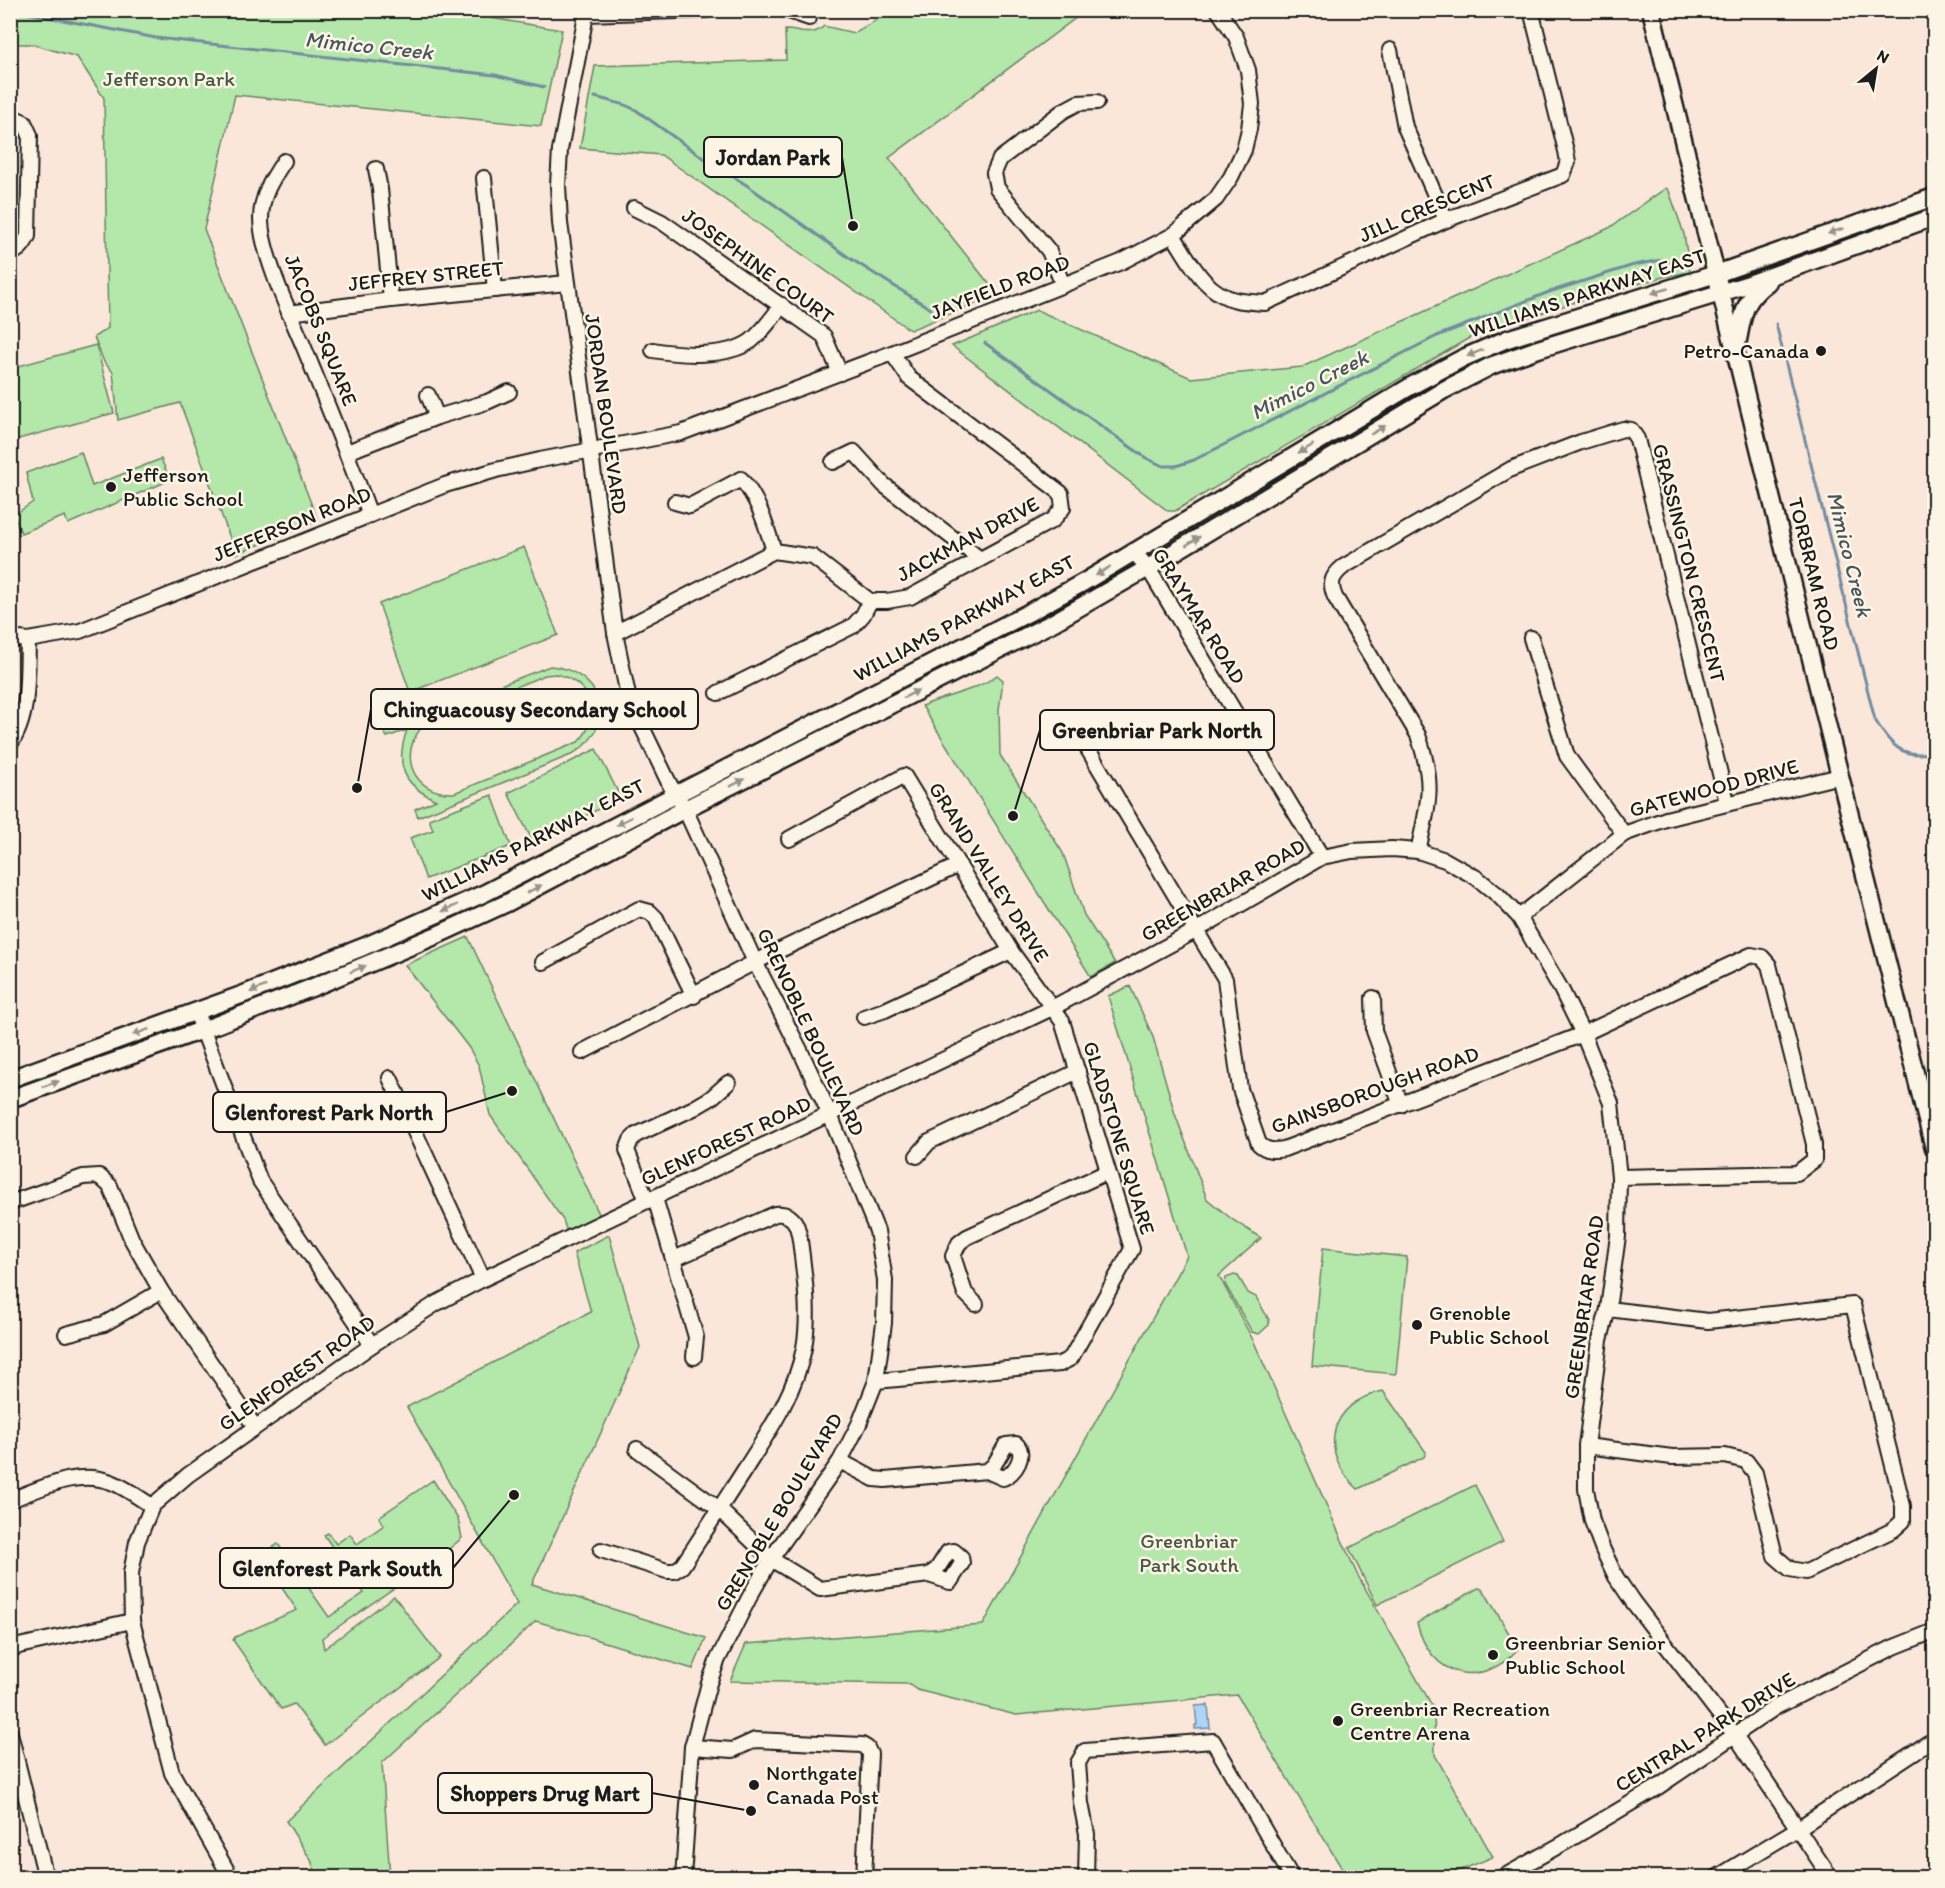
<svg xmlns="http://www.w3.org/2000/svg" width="1945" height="1888" font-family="Itim,sans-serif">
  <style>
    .green { fill: #b3e8aa; stroke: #688263; stroke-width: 1.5; fill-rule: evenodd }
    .water { fill: #add5f7; stroke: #738b9f; stroke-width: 1.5 }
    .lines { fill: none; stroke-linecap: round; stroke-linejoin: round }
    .stream { stroke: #738b9f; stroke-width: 3 }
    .minor-casing { stroke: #1c1c1c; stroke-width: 18 }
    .major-casing { stroke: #1c1c1c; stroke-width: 21 }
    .minor { stroke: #fcf5e5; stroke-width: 14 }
    .major { stroke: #fcf5e5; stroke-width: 16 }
    .oneway { fill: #97938b }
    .poi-dot { fill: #1c1c1c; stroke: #fcf5e5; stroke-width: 2 }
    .labels { text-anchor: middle; stroke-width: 5; stroke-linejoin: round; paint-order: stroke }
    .park-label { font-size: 21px; fill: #495947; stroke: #fcf5e5 }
    .street-label { font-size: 21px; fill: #1c1c1c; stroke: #fcf5e5 }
    .poi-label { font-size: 21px; fill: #1c1c1c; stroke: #fcf5e5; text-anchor: start }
    .water-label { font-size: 22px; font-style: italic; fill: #48545e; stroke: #fcf5e5 }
    .leader { fill: none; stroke: #1c1c1c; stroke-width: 2 }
    .callout-dot { fill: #1c1c1c; stroke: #fcf5e5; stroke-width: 2 }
    .callout { fill: #fcf5e5; stroke: #1c1c1c; stroke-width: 2 }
    .callout-label { font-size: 22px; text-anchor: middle; font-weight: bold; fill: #1c1c1c }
  </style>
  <rect width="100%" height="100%" fill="#fbe7da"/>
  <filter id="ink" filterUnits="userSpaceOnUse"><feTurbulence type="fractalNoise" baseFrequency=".0167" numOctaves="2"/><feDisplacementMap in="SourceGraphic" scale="12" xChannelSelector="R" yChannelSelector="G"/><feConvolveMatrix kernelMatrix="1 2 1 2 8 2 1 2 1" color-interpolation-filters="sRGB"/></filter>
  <g filter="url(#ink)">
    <g class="green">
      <path d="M 450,11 L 562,30 L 541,126 L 235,95 L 204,229 L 318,521 L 236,554 L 180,403 L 118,420 L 113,372 L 104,362 L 94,337 L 108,328 L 104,98 L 77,57 L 31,44 L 11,44 L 11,11 Z"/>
      <path d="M 892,11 L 1085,11 L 889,158 L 998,295 L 910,330 L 661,155 L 580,148 L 595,66 L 786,60 L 785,30 C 800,30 812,38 824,26 L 854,33 Z"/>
      <path d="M 1666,188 L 1669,191 L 1684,234 L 1690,272 L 1663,277 L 1597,295 L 1476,334 L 1175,511 L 1168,511 L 952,346 L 1037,310 L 1191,378 L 1302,367 L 1609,228 Z"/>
      <path d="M 96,345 L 114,413 L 11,441 L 11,368 Z"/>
      <path d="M 81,452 L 92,486 L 161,459 L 170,480 L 68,524 L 65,516 L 21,533 L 14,515 L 33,502 L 26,473 Z"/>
      <path d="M 524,547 L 558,635 L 410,692 L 379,604 Z"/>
      <path d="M 550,666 C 583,668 613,698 595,732 C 589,743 581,749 571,755 L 418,817 L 415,809 L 436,800 C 402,785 395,764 407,730 L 387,737 L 383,730 ZM 556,674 C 591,682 604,716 578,742 L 454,793 C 411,795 396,751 426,723 L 545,675 Z"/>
      <path d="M 997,675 L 1003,680 L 999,710 L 1000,755 L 1063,853 L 1084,915 L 1115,963 L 1091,977 L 922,706 C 946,695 975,692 997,675 Z"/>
      <path d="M 596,749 L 621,798 L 533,842 L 508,793 Z"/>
      <path d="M 492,795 L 511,846 L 426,879 L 410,838 L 433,830 L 429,819 Z"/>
      <path d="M 468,937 L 600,1216 L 567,1232 L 563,1220 L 490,1115 L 479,1066 L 469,1048 L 405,965 Z"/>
      <path d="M 1130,986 L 1153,1037 L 1175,1114 L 1207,1199 L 1233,1220 L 1261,1238 L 1219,1276 L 1254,1342 L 1357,1574 L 1434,1709 L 1435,1755 L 1493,1857 L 1444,1877 L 1347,1877 L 1237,1695 L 1016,1715 L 917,1690 L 908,1684 L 730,1681 L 746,1644 L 983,1625 L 1187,1256 L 1108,996 Z"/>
      <path d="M 609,1235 L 640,1347 L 532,1584 L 706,1638 L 693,1669 L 536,1621 L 382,1763 L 390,1877 L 317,1877 L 311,1860 L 286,1821 L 517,1604 L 407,1407 L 591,1312 L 574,1253 Z"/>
      <path d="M 1323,1248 L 1407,1257 L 1396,1374 L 1312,1366 Z"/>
      <path d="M 1234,1275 L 1238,1276 L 1248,1293 L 1256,1297 L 1269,1320 L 1269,1325 L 1259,1334 L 1252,1332 L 1225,1284 L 1226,1278 Z"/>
      <path d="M 1383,1391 L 1426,1452 L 1424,1457 L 1358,1489 C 1317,1452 1329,1403 1383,1391 Z"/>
      <path d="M 433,1480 L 458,1519 L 462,1538 L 442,1555 L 417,1560 L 389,1579 L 394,1588 L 322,1638 L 324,1649 L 394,1596 L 440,1657 L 325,1745 L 294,1704 L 281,1709 L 233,1640 L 235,1637 L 297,1610 L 260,1556 L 278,1544 L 329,1617 L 364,1593 L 324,1535 L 328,1533 L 336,1544 L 350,1534 L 357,1544 L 384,1525 L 379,1517 Z"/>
      <path d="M 1475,1485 L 1503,1542 L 1377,1605 L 1349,1548 Z"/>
      <path d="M 1478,1588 L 1483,1589 L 1518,1649 C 1480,1691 1430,1677 1417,1623 Z"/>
    </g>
    <path class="water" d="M 1208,1705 L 1210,1728 L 1195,1729 L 1195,1725 L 1197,1725 L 1195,1706 Z"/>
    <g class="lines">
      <g class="stream">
        <path d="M 11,10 L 156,38 L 495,75 L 544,87"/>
        <path d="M 595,97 L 625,105 L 636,110 L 702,157 L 748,186 L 851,259 L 931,309"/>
        <path d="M 1776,324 L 1875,720 C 1890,745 1903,760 1934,752"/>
        <path d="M 985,343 L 1146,458 L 1163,466 L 1176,466 L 1194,460 L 1437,336 L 1549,292 L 1634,265 L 1661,260 L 1674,263"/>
      </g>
      <defs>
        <g id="minor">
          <path d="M 587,10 L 560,150 L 558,185 L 560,223 L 615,633 L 629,700 L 670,785 L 685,809 L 755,962 L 800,1050 L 830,1115 L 877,1231 L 885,1280 L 884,1323 L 876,1381 L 859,1424 L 840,1461 L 771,1559 L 750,1596 L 718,1659 L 709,1683 L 692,1747 L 683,1878"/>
          <path d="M 786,10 L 809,18"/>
          <path d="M 586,14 L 707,10"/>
          <path d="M 1390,50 L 1405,127 L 1446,220"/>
          <path d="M 10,116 L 24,122 L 30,135 L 28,236 C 24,244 20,251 10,253"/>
          <path d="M 284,161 C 272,179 261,196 261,219 C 261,252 289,312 303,345 C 326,401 349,458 370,515"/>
          <path d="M 376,169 L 380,189 L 391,300"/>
          <path d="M 484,178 L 495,290"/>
          <path d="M 634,208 L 662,222 L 824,336 L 840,373"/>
          <path d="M 1173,235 C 1190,261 1204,293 1236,300 C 1245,302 1256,302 1265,303 L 1446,220 L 1563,175 L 1568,162 L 1566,151 L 1531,10"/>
          <path d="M 1063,285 L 1049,251 L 997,188 L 994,173 L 1000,159 L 1063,111 L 1078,103 L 1097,102"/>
          <path d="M 289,313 L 391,300 L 567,283"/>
          <path d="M 653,350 C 681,355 727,358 751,341 C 763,331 773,317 782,305"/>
          <path d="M 428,395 L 437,417"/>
          <path d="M 347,452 L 437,417 L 487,402 L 509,392"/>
          <path d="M 833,462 L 854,452 L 884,485 L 980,559"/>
          <path d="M 675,502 L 690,506 L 741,479 C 759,500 766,525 774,551"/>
          <path d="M 1133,551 L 1148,568 L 1322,857"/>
          <path d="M 615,633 L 774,551 L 813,557 L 870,601 L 887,601 L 910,597 L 1053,520 L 1063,508 L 1061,493 L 909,378 L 892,353"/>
          <path d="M 10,638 L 28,640 L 80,631 L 445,485 L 496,470 L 540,460 L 681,433 L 892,353 L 1121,262 L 1173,235 L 1216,199 L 1231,177 L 1244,150 L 1249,129 L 1252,104 L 1248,70 L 1236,37 L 1218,10"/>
          <path d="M 1531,638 L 1567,756 L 1624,834"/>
          <path d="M 718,693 L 853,626 L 863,615 L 870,601"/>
          <path d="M 1080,736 L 1225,979 L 1240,1089 L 1259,1144 C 1267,1151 1273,1151 1284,1149 L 1583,1034 L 1751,955 L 1762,957 L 1769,965 L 1814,1144 L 1814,1160 L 1797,1173 L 1619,1177"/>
          <path d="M 10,744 C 30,718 27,671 28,640"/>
          <path d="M 789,839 L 904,776 L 1011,951 L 1062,1021 L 1132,1249 L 1071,1358 L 1060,1364 L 876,1381"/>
          <path d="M 1418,851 C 1429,802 1435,784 1418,735 L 1335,597 C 1329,583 1332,576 1343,567 L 1511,469 L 1581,442 L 1623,429 L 1631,430 L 1637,439 L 1727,802"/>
          <path d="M 1519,917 L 1624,834 L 1666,819 L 1840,776"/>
          <path d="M 543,962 L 639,909 L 650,912 L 656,918 L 694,996"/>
          <path d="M 1373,998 L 1374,1031 L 1401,1105"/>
          <path d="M 196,1012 L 260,1181 L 372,1345"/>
          <path d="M 864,1017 L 885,1010 L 1011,951"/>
          <path d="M 582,1052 L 755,962 L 959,865"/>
          <path d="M 390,1078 L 483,1279"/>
          <path d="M 917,1156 L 929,1142 L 1078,1071"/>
          <path d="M 655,1198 L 696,1337 L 694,1357"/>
          <path d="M 647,1201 L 627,1150 L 631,1140 L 636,1135 L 694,1108 L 711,1098 L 728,1083"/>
          <path d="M 10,1203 L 83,1177 L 99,1176 L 110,1186 L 132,1240 L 161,1291 L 255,1427"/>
          <path d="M 976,1304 L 965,1293 L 953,1256 L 959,1243 L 967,1237 L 1107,1172"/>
          <path d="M 66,1334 L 104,1324 L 161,1291"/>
          <path d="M 1586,1446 L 1672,1457 L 1725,1456 L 1746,1461 L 1755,1473 L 1775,1556 L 1790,1569 L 1806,1572 L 1893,1530 L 1903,1521 L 1903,1506 L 1853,1305 L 1708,1321 L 1608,1309"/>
          <path d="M 637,1449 L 719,1509 L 771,1559 L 820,1589 L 929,1575 L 950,1582 L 962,1563 L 961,1557 L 954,1551 L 948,1552 L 937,1569 L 929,1575"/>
          <path d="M 840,1461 L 874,1479 L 885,1480 L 987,1471 L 1003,1478 C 1015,1474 1027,1454 1016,1444 L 1006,1445 L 994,1465 L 987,1471"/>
          <path d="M 10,1500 C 43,1488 77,1469 111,1482 C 125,1487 139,1498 152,1506"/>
          <path d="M 601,1550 L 667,1571 L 674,1571 L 682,1566 C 704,1533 725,1500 747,1466 C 770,1430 796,1391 804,1348 C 810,1314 805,1281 801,1248 C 799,1230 797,1212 775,1214 L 674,1259"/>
          <path d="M 10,1650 L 19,1646 L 132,1621"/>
          <path d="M 10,1733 L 46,1878"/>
          <path d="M 692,1747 L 733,1750 L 755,1740 L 862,1745 L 867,1748 L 870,1754 L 864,1878"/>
          <path d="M 231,1878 L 172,1773 L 132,1621 L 131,1573 L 137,1542 L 152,1506 L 188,1475 L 372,1345 L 437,1303 L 483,1279 L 1052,1008 L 1197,930 L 1322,857 L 1352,851 L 1392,849 L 1418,851 L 1445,860 L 1477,878 L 1498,895 L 1519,917 L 1561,989 L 1583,1034 L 1611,1103 L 1619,1177 L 1618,1236 L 1608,1309 L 1600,1340 L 1586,1446 L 1586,1489 L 1592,1521 L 1603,1550 L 1616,1577 L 1633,1602 L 1735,1735 L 1831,1878"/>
          <path d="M 1086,1878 L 1087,1834 L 1081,1803 L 1078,1763 L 1085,1751 L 1213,1741 L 1292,1878"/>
          <path d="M 1501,1878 L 1564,1843 L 1658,1787 L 1776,1707 L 1894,1647 L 1934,1631"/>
          <path d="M 1716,1878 L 1797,1829 L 1928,1743 L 1934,1743"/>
        </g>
        <g id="major">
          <path d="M 1651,10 L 1840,776 L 1934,1148"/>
          <path d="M 1737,345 C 1743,316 1742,301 1768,282"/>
          <path d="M 10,1079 L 244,994 L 363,947 L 485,893 L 1028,613 L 1084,582 L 1411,386 L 1463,358 L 1507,339 L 1716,274 L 1934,197"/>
          <path d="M 10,1099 L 216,1025 L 311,988 L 435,936 L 507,903 L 685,809 L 1054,622 L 1148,568 L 1444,390 L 1493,365 L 1535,350 L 1746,285 L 1934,217"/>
        </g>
      </defs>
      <use href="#minor" class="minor-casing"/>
      <use href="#major" class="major-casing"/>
      <use href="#minor" class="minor"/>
      <use href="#major" class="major"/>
    </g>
    <defs><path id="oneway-solid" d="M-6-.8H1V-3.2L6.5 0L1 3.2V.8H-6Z" transform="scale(1.5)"/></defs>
    <g class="oneway">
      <use href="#oneway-solid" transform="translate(1836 231) rotate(161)"/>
      <use href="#oneway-solid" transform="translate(1660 291) rotate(163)"/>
      <use href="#oneway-solid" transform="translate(1475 353) rotate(157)"/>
      <use href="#oneway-solid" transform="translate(1378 430) rotate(-31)"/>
      <use href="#oneway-solid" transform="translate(1306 449) rotate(149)"/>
      <use href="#oneway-solid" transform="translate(1193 541) rotate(-32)"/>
      <use href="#oneway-solid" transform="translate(1103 571) rotate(148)"/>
      <use href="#oneway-solid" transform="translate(911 694) rotate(-27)"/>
      <use href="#oneway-solid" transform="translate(737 783) rotate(-27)"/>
      <use href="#oneway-solid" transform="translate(624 821) rotate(153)"/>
      <use href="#oneway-solid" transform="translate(534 889) rotate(-27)"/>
      <use href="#oneway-solid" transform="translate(450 908) rotate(156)"/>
      <use href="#oneway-solid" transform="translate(358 969) rotate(-22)"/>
      <use href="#oneway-solid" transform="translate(258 989) rotate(158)"/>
      <use href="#oneway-solid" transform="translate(141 1032) rotate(160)"/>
      <use href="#oneway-solid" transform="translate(51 1084) rotate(-20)"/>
    </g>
  </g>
  <g class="poi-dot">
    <circle cx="1821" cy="351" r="6"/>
    <circle cx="111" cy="487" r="6"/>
    <circle cx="1417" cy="1325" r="6"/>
    <circle cx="1493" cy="1655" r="6"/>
    <circle cx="1338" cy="1721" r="6"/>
    <circle cx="754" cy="1785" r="6"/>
  </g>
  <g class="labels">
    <g class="park-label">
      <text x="169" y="86">Jefferson Park</text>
      <text x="1189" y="1548">Greenbriar<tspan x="1189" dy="24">Park South</tspan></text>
    </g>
    <g class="street-label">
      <text transform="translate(1427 208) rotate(-23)" y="7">JILL CRESCENT</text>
      <text transform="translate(758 266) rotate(36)" y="7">JOSEPHINE COURT</text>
      <text transform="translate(426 276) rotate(-6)" y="7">JEFFREY STREET</text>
      <text transform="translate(1000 287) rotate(-21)" y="7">JAYFIELD ROAD</text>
      <text transform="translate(1587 293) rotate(-18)" y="7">WILLIAMS PARKWAY EAST</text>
      <text transform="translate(321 330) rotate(68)" y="7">JACOBS SQUARE</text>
      <text transform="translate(606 414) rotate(82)" y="7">JORDAN BOULEVARD</text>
      <text transform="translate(292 524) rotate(-22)" y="7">JEFFERSON ROAD</text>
      <text transform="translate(968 539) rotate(-28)" y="7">JACKMAN DRIVE</text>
      <text transform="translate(1689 563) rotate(76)" y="7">GRASSINGTON CRESCENT</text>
      <text transform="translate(1814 574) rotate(76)" y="7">TORBRAM ROAD</text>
      <text transform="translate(1199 616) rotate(58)" y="7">GRAYMAR ROAD</text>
      <text transform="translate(964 618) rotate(-28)" y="7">WILLIAMS PARKWAY EAST</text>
      <text transform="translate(1714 788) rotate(-15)" y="7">GATEWOOD DRIVE</text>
      <text transform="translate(533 840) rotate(-27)" y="7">WILLIAMS PARKWAY EAST</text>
      <text transform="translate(989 872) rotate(58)" y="7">GRAND VALLEY DRIVE</text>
      <text transform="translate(1223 890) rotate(-30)" y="7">GREENBRIAR ROAD</text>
      <text transform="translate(811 1032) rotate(65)" y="7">GRENOBLE BOULEVARD</text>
      <text transform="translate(1375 1090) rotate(-20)" y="7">GAINSBOROUGH ROAD</text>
      <text transform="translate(1119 1138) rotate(73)" y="7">GLADSTONE SQUARE</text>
      <text transform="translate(726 1141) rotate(-25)" y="7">GLENFOREST ROAD</text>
      <text transform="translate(1584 1307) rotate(-82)" y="7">GREENBRIAR ROAD</text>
      <text transform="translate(297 1373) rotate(-35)" y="7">GLENFOREST ROAD</text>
      <text transform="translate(779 1512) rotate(-59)" y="7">GRENOBLE BOULEVARD</text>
      <text transform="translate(1705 1732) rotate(-32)" y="7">CENTRAL PARK DRIVE</text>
    </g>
    <g class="poi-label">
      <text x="1809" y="358" text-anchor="end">Petro-Canada</text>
      <text x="123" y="482">Jefferson<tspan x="123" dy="24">Public School</tspan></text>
      <text x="1429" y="1320">Grenoble<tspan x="1429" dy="24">Public School</tspan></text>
      <text x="1505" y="1650">Greenbriar Senior<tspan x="1505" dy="24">Public School</tspan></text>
      <text x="1350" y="1716">Greenbriar Recreation<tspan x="1350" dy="24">Centre Arena</tspan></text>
      <text x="766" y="1780">Northgate<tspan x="766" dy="24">Canada Post</tspan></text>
    </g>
    <g class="water-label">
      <text transform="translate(369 45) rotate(6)" y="8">Mimico Creek</text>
      <text transform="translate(1309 384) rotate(-27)" y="8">Mimico Creek</text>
      <text transform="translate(1850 554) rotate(76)" y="8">Mimico Creek</text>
    </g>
  </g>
  <path class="leader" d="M853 226L842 157M357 788L371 709M1013 816L1040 730M512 1091L446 1112M514 1495L453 1568M751 1811L652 1793"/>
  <g class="callout-dot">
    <circle cx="853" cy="226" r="6"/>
    <circle cx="357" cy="788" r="6"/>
    <circle cx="1013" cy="816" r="6"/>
    <circle cx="512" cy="1091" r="6"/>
    <circle cx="514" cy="1495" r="6"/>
    <circle cx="751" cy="1811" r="6"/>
  </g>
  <g class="callout">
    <rect x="704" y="137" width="138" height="40" rx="6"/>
    <rect x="371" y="689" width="327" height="40" rx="6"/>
    <rect x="1040" y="710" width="234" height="40" rx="6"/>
    <rect x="213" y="1092" width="233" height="40" rx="6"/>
    <rect x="220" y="1548" width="233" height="40" rx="6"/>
    <rect x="438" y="1773" width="214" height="40" rx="6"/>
  </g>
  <g class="callout-label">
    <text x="773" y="165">Jordan Park</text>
    <text x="535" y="717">Chinguacousy Secondary School</text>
    <text x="1157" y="738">Greenbriar Park North</text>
    <text x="329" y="1120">Glenforest Park North</text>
    <text x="337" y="1576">Glenforest Park South</text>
    <text x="545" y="1801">Shoppers Drug Mart</text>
  </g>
  <rect width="1945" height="1888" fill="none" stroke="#fcf5e5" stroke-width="36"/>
  <rect x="18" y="18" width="1909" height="1852" fill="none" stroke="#1c1c1c" stroke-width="2" filter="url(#ink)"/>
  <g transform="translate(1876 69) rotate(30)" stroke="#fcf5e5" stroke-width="4.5" paint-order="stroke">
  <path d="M0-4.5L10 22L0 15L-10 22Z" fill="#1c1c1c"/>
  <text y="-9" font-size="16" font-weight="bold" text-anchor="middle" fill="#1c1c1c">N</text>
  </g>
</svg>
